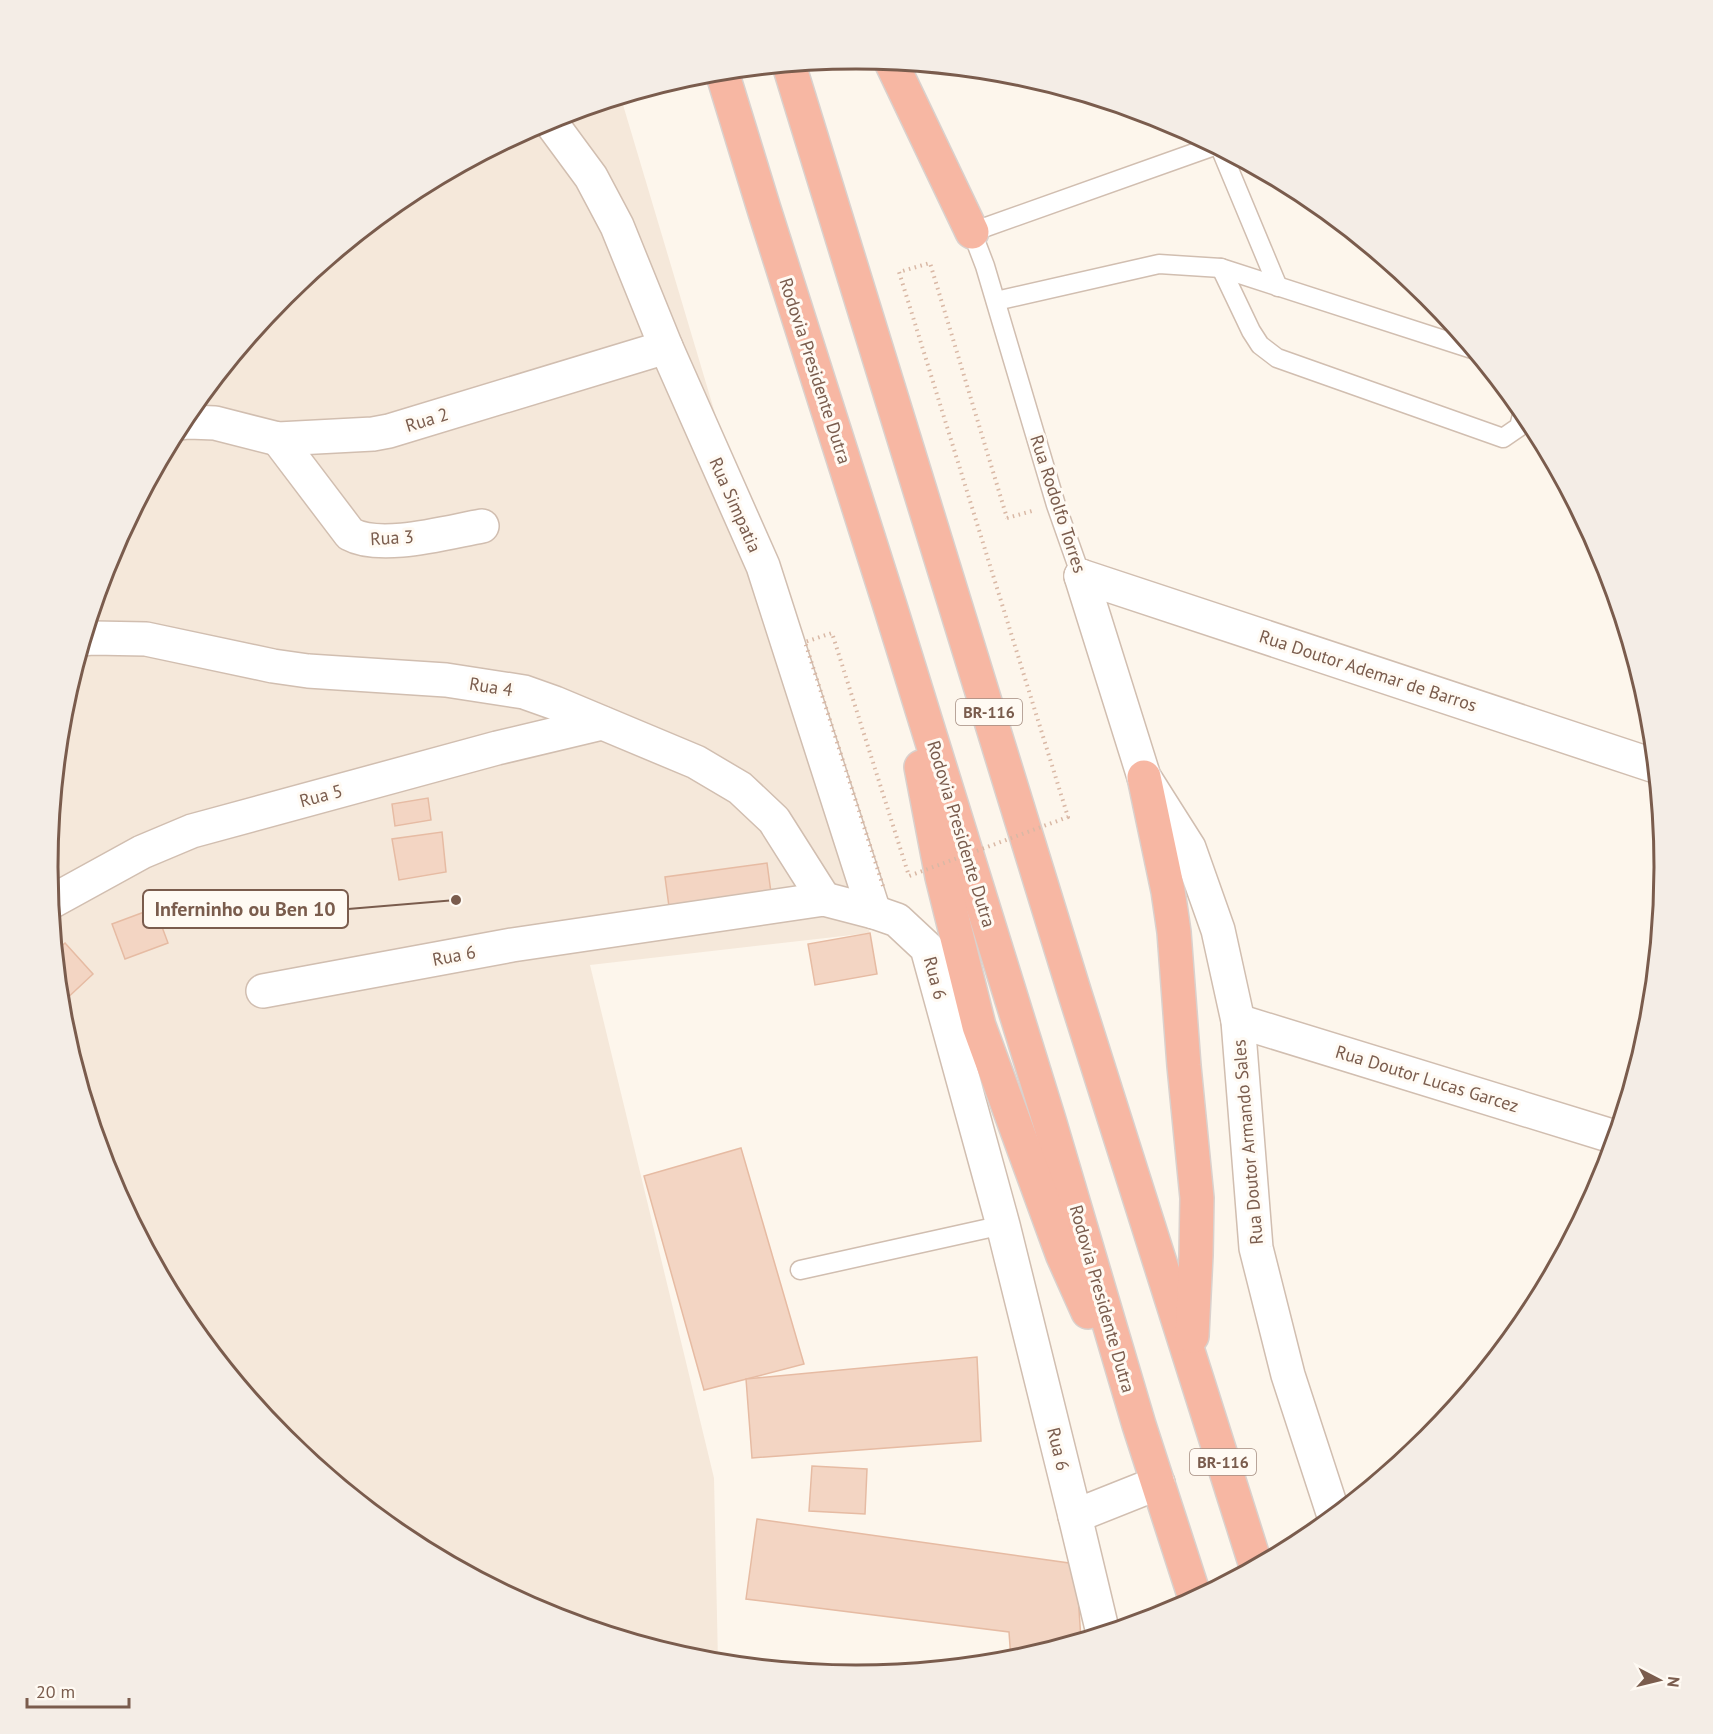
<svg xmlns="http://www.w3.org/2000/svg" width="1713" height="1734" font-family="'PT Sans',sans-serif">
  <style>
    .residential { fill: #f5e8da }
    .building { fill: #f3d5c3; stroke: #e6bba3; stroke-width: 1.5 }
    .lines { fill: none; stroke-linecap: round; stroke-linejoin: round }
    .service-casing { stroke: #d1beb0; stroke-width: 21 }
    .minor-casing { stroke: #d1beb0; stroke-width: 36 }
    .motorway-casing { stroke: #dad1cd; stroke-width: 36 }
    .path { stroke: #d9b8a5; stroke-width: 4; stroke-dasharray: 1.5 4.5; stroke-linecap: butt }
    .service { stroke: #fff; stroke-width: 18 }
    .minor { stroke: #fff; stroke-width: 33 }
    .motorway { stroke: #f7b7a3; stroke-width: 33 }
    .path-bridge { stroke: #d9b8a5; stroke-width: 4; stroke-dasharray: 1.5 4.5; stroke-linecap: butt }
    .labels { text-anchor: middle; stroke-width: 6; stroke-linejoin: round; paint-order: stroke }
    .shield { fill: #fffaf3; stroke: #a28b7f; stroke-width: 1.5 }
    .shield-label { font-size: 16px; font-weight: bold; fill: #7a5c4d }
    .street-label { font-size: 18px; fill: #7a5c4d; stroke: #fffaf3 }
    .rim { fill: none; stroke: #7a5c4d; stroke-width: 3 }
    .leader { fill: none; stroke: #7a5c4d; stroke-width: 2 }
    .callout-dot { fill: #7a5c4d; stroke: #fffaf3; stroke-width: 2 }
    .callout { fill: #fffaf3; stroke: #7a5c4d; stroke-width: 2 }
    .callout-label { font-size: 20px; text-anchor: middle; font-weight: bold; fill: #7a5c4d }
  </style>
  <rect width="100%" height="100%" fill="#fdf6ec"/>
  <path class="residential" d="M 621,98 L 870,933 L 590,965 L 714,1478 L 718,1662 L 698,1660 L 547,1614 L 407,1539 L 285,1438 L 184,1316 L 109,1176 L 63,1024 L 48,867 L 64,709 L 110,557 L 184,418 L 285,295 L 408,195 L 547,120 Z"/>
  <g class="building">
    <path d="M 428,798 L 431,820 L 395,826 L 392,804 Z"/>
    <path d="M 442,832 L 446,872 L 399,880 L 392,839 Z"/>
    <path d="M 767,863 L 772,900 L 670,914 L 665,877 Z"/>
    <path d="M 155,908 L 168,943 L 125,959 L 112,924 Z"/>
    <path d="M 870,933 L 877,974 L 815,985 L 808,944 Z"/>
    <path d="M 65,943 L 93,974 L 62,1003 L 56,951 Z"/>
    <path d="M 741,1148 L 804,1364 L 704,1390 L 644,1176 Z"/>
    <path d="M 977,1357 L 981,1441 L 752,1458 L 746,1379 Z"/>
    <path d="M 812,1466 L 867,1469 L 865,1514 L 809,1511 Z"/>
    <path d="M 757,1519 L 1076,1564 L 1081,1640 L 1011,1660 L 1009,1632 L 746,1599 Z"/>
  </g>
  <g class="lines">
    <defs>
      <g id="service">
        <path d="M 1221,150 L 1278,287"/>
        <path d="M 1221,268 L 1251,331 L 1260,345 L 1277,358 L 1503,438 L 1519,427 L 1523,411"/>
        <path d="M 996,301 L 1159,264 L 1221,268 L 1472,349"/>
        <path d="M 1081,576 L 1056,505 L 985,266 L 972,232 L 1214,146"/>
        <path d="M 800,1270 L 1003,1225"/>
      </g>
      <g id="minor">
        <path d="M 549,120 L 591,177 L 617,226 L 666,347 L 763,566 L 874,912"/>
        <path d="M 181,423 L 189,422 L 215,423 L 278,439 L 373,434 L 389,431 L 666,347"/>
        <path d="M 278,439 L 350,534 C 381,551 448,532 482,526"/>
        <path d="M 1081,576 L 1144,777 L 1189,848 L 1218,930 L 1238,1021 L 1256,1248 L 1288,1375 L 1334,1516"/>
        <path d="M 1081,576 L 1655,766"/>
        <path d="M 85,639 L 93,638 L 146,639 L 273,666 L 308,671 L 446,680 L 524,692 L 555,703 L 696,762 L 740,788 L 774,820 L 824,899"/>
        <path d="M 51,902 L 142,852 L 192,831 L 497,748 L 602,723"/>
        <path d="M 263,991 L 512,945 L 824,899 L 874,912 L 897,920 L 927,948 L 1003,1225 L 1075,1516 L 1158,1483"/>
        <path d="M 1238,1021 L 1615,1137"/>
        <path d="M 1075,1516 L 1103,1633"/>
      </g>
      <g id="motorway">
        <path d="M 891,62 L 972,232"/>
        <path d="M 789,65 L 1075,994 L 1256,1566"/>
        <path d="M 722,72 L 764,209 L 890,606 L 1049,1120 L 1139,1425 L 1195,1598"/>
        <path d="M 921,767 L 942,877 L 979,1026 L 1063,1256 L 1088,1312"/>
        <path d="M 1144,777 L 1168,891 L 1174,932 L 1184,1066 L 1197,1198 L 1196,1255 L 1192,1336"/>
      </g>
    </defs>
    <use href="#service" class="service-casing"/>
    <use href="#minor" class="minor-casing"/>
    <use href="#motorway" class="motorway-casing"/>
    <path class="path" d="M 1007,518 L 1032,511"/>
    <use href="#service" class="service"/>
    <use href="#minor" class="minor"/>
    <use href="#motorway" class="motorway"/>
    <path class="path-bridge" d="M 883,886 L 805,642 L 832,633 L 909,876 L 1068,817 L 899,272 L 930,263 L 1007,518"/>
  </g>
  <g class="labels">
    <g class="shield">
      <rect x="956" y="699" width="66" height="26" rx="4.5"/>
      <rect x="1190" y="1449" width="66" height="26" rx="4.5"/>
    </g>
    <g class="shield-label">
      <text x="989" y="718">BR-116</text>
      <text x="1223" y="1468">BR-116</text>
    </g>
    <g class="street-label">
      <text transform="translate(815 371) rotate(72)" y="6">Rodovia Presidente Dutra</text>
      <text transform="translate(427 420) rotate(-17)" y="6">Rua 2</text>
      <text transform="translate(1058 504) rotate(72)" y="6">Rua Rodolfo Torres</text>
      <text transform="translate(735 505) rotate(66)" y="6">Rua Simpatia</text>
      <text transform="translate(392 538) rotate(-3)" y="6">Rua 3</text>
      <text transform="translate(1368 671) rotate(18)" y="6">Rua Doutor Ademar de Barros</text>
      <text transform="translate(491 687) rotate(9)" y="6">Rua 4</text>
      <text transform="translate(321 796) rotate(-15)" y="6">Rua 5</text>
      <text transform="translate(961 834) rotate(73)" y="6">Rodovia Presidente Dutra</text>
      <text transform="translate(454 956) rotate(-11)" y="6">Rua 6</text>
      <text transform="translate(935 978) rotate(75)" y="6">Rua 6</text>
      <text transform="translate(1427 1079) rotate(17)" y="6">Rua Doutor Lucas Garcez</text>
      <text transform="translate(1248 1142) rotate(-95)" y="6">Rua Doutor Armando Sales</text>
      <text transform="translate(1102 1299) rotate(74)" y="6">Rodovia Presidente Dutra</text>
      <text transform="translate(1058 1449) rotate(76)" y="6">Rua 6</text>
    </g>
  </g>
  <path d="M0 0H1713V1734H0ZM58 867a798 798 0 1 1 1596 0a798 798 0 1 1-1596 0Z" fill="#f4ede6" fill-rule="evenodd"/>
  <path class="rim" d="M58 867a798 798 0 1 1 1596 0a798 798 0 1 1-1596 0Z"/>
  <path class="leader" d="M456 900L348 909"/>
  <circle class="callout-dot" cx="456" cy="900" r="6"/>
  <rect class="callout" x="143" y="890" width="205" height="38" rx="6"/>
  <g class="callout-label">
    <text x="245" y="916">Inferninho ou Ben 10</text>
  </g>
  <g transform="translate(1659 1680) rotate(97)" stroke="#fffaf3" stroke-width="4.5" paint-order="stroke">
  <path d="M0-4.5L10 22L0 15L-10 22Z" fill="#7a5c4d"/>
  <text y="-9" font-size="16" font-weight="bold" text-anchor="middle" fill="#7a5c4d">N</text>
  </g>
  <path d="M27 1698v9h102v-9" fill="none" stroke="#7a5c4d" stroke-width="3"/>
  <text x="36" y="1698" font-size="18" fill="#7a5c4d" stroke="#fffaf3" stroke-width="4.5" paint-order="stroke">20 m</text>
</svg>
